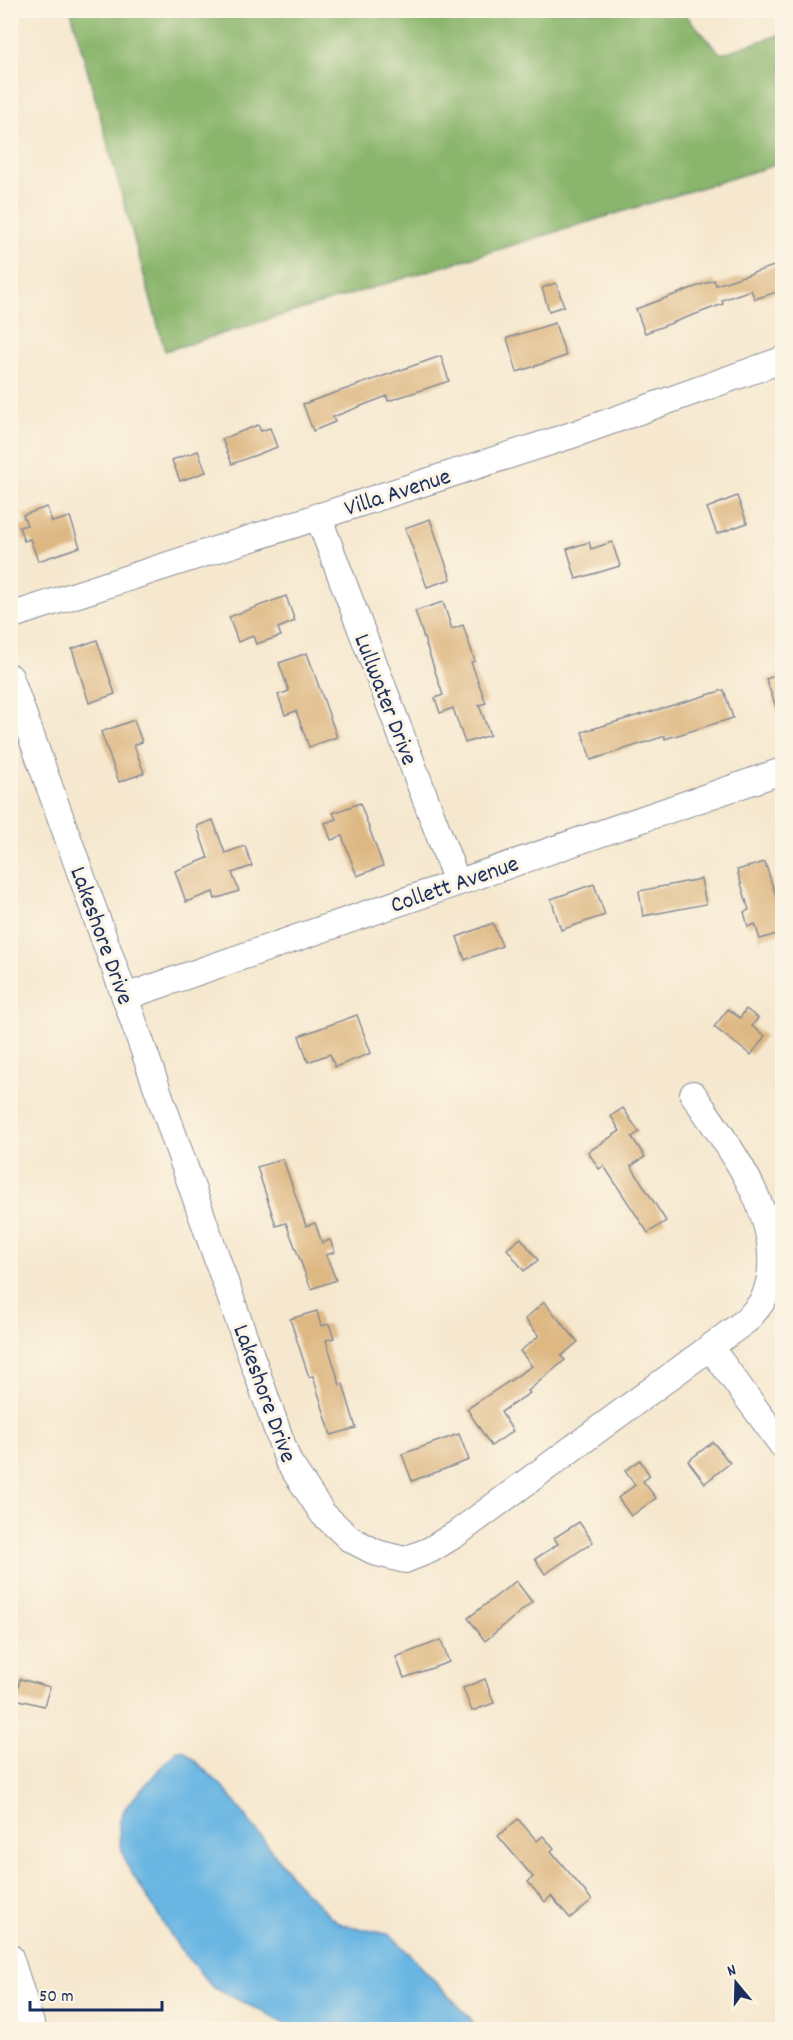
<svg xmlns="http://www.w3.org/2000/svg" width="793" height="2040" font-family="Dekko,sans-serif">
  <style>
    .forest { fill: #8ab56c; stroke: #527265; stroke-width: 1.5 }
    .water { fill: #69b6e3; stroke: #4272a0; stroke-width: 1.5 }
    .building { fill: #deb883 }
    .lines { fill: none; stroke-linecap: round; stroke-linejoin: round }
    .minor-casing { stroke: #888c96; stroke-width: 28 }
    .minor { stroke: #fff; stroke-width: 26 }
    .labels { text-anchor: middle; stroke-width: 6; stroke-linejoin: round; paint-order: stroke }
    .street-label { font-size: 24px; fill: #1b2f5e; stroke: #fcf5e5 }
  </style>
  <rect width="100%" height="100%" fill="#fcf5e5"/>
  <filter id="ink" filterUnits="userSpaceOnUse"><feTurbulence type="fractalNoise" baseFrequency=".0167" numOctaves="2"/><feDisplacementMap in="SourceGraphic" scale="12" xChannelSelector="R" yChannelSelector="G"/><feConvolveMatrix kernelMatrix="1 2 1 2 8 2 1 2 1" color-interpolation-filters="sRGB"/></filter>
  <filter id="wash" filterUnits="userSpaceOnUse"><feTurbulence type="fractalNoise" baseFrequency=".008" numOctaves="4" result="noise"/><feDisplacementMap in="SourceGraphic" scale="24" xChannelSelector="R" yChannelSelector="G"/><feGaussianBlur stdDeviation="1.35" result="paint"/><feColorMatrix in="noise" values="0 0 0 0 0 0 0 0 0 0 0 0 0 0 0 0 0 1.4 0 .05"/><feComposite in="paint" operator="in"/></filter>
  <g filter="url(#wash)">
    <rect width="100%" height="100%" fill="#f6e8cf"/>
    <path class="forest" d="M 71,11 L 682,11 L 721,54 L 782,34 L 782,163 L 165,351 Z"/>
    <path class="water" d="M 177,1750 L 183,1750 L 223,1787 L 296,1882 L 330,1916 L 341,1924 L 391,1935 L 470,2018 L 476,2029 L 294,2029 L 267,2014 L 212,1987 L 178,1946 L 126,1864 L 120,1842 L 119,1824 L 125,1808 Z"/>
    <g id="blocks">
      <g class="building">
        <path d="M 783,263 L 783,290 L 755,299 L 751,290 L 722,300 L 723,304 L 645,333 L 636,309 L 714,280 L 716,285 Z"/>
        <path d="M 556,283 L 564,306 L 549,311 L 542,288 Z"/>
        <path d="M 555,323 L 566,356 L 517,372 L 507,338 Z"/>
        <path d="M 441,356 L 449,381 L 388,401 L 387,396 L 333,417 L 335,422 L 313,431 L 303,404 Z"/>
        <path d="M 258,425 L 261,431 L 270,428 L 277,447 L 232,464 L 222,439 Z"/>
        <path d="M 198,451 L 206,472 L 180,481 L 172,460 Z"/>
        <path d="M 737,496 L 747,523 L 717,534 L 707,508 Z"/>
        <path d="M 47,507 L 52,522 L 70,517 L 80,547 L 38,561 L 30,539 L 24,541 L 19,527 L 27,525 L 23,515 Z"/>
        <path d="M 430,519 L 451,579 L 427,587 L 405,528 Z"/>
        <path d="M 589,542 L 591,549 L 612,542 L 620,566 L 576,579 L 567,549 Z"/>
        <path d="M 286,596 L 295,621 L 278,628 L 281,636 L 256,644 L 253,636 L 238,642 L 229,617 Z"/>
        <path d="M 443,602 L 452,629 L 463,625 L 475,661 L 471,662 L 486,703 L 479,705 L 490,735 L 465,743 L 453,708 L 440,713 L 435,698 L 443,695 L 415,611 Z"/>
        <path d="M 97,640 L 115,694 L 89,703 L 72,649 Z"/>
        <path d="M 307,653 L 337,737 L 309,747 L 296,711 L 285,715 L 278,695 L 289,691 L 279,663 Z"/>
        <path d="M 783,673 L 783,720 L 781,721 L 766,679 Z"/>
        <path d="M 724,690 L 733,718 L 665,739 L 665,736 L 591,760 L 582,732 Z"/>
        <path d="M 134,720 L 142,742 L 134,745 L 144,773 L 119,782 L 101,732 Z"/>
        <path d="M 360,803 L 383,866 L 357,876 L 342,836 L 331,840 L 325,823 L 336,819 L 333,813 Z"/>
        <path d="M 213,820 L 225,853 L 245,846 L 252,866 L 232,873 L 239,891 L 215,899 L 213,892 L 186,902 L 175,871 L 208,858 L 197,826 Z"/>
        <path d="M 765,862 L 783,919 L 783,932 L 760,939 L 755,924 L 748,927 L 744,912 L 749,910 L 737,870 Z"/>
        <path d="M 701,879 L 706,904 L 643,916 L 639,891 Z"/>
        <path d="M 594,884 L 605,915 L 561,930 L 551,899 Z"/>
        <path d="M 493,923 L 502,946 L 465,960 L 457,937 Z"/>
        <path d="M 728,1009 L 740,1018 L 746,1009 L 758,1018 L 752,1026 L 765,1036 L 751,1055 L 714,1027 Z"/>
        <path d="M 357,1015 L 371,1053 L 335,1067 L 330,1054 L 308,1062 L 299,1036 Z"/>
        <path d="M 623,1108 L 639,1132 L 632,1137 L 645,1157 L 631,1166 L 666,1221 L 648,1233 L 604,1166 L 599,1169 L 588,1152 L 620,1131 L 611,1116 Z"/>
        <path d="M 283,1159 L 306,1226 L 315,1223 L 322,1243 L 330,1240 L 335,1252 L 326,1255 L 336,1280 L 311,1289 L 286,1223 L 276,1226 L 257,1167 Z"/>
        <path d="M 521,1238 L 538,1260 L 524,1271 L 507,1249 Z"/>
        <path d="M 544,1302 L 578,1342 L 561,1356 L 565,1360 L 528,1391 L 530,1393 L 501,1412 L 513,1431 L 491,1446 L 467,1409 L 532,1366 L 520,1351 L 539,1336 L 525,1319 Z"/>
        <path d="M 317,1311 L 321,1326 L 329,1324 L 334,1338 L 326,1340 L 340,1385 L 343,1384 L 356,1428 L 331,1435 L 313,1376 L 309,1377 L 290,1319 Z"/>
        <path d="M 459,1434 L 469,1460 L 412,1481 L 402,1454 Z"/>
        <path d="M 713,1442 L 730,1463 L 705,1483 L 688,1461 Z"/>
        <path d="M 640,1460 L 650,1476 L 643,1481 L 656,1498 L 631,1516 L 618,1498 L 635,1485 L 625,1471 Z"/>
        <path d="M 579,1522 L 593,1542 L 545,1574 L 535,1559 L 558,1544 L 554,1538 Z"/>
        <path d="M 516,1581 L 532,1602 L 485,1641 L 468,1618 Z"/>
        <path d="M 441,1640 L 449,1662 L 404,1678 L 396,1657 Z"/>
        <path d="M 20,1679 L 50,1687 L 44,1706 L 15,1699 Z"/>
        <path d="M 485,1679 L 494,1703 L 472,1711 L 463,1688 Z"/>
        <path d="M 518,1819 L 537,1841 L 543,1836 L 554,1848 L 551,1851 L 592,1900 L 570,1918 L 551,1896 L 545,1902 L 528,1882 L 533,1877 L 498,1836 Z"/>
      </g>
    </g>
  </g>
  <g filter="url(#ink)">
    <use href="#blocks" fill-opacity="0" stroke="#888c96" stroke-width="1.5"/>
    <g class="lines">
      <defs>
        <g id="minor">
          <path d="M 318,516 L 457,882"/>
          <path d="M 10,616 L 572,435 L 782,360"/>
          <path d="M 10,677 L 125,997 L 288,1461 L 323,1514 L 350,1539 L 377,1553 L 405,1560 L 430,1550 L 456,1534 L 747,1320 C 753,1313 760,1306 764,1298 C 793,1228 730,1149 693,1094"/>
          <path d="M 125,997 L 782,771"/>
          <path d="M 710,1347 L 782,1445"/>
          <path d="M 10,1957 L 33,2030"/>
        </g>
      </defs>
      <use href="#minor" class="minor-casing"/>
      <use href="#minor" class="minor"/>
    </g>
  </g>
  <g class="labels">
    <g class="street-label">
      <text transform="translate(397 491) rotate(-18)" y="8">Villa Avenue</text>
      <text transform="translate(387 699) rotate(69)" y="8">Lullwater Drive</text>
      <text transform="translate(454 883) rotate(-19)" y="8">Collett Avenue</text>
      <text transform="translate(103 935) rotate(70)" y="8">Lakeshore Drive</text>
      <text transform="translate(266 1393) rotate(70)" y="8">Lakeshore Drive</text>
    </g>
  </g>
  <rect width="793" height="2040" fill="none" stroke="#fcf5e5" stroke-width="36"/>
  <g transform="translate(736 1983) rotate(341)" stroke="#fcf5e5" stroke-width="4.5" paint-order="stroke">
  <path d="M0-4.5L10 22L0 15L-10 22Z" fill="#1b2f5e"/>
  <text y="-9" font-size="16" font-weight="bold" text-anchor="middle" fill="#1b2f5e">N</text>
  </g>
  <path d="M30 2001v9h132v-9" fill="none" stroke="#1b2f5e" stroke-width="3"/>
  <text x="39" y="2001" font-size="18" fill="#1b2f5e" stroke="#fcf5e5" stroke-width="4.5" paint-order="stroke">50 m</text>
</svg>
